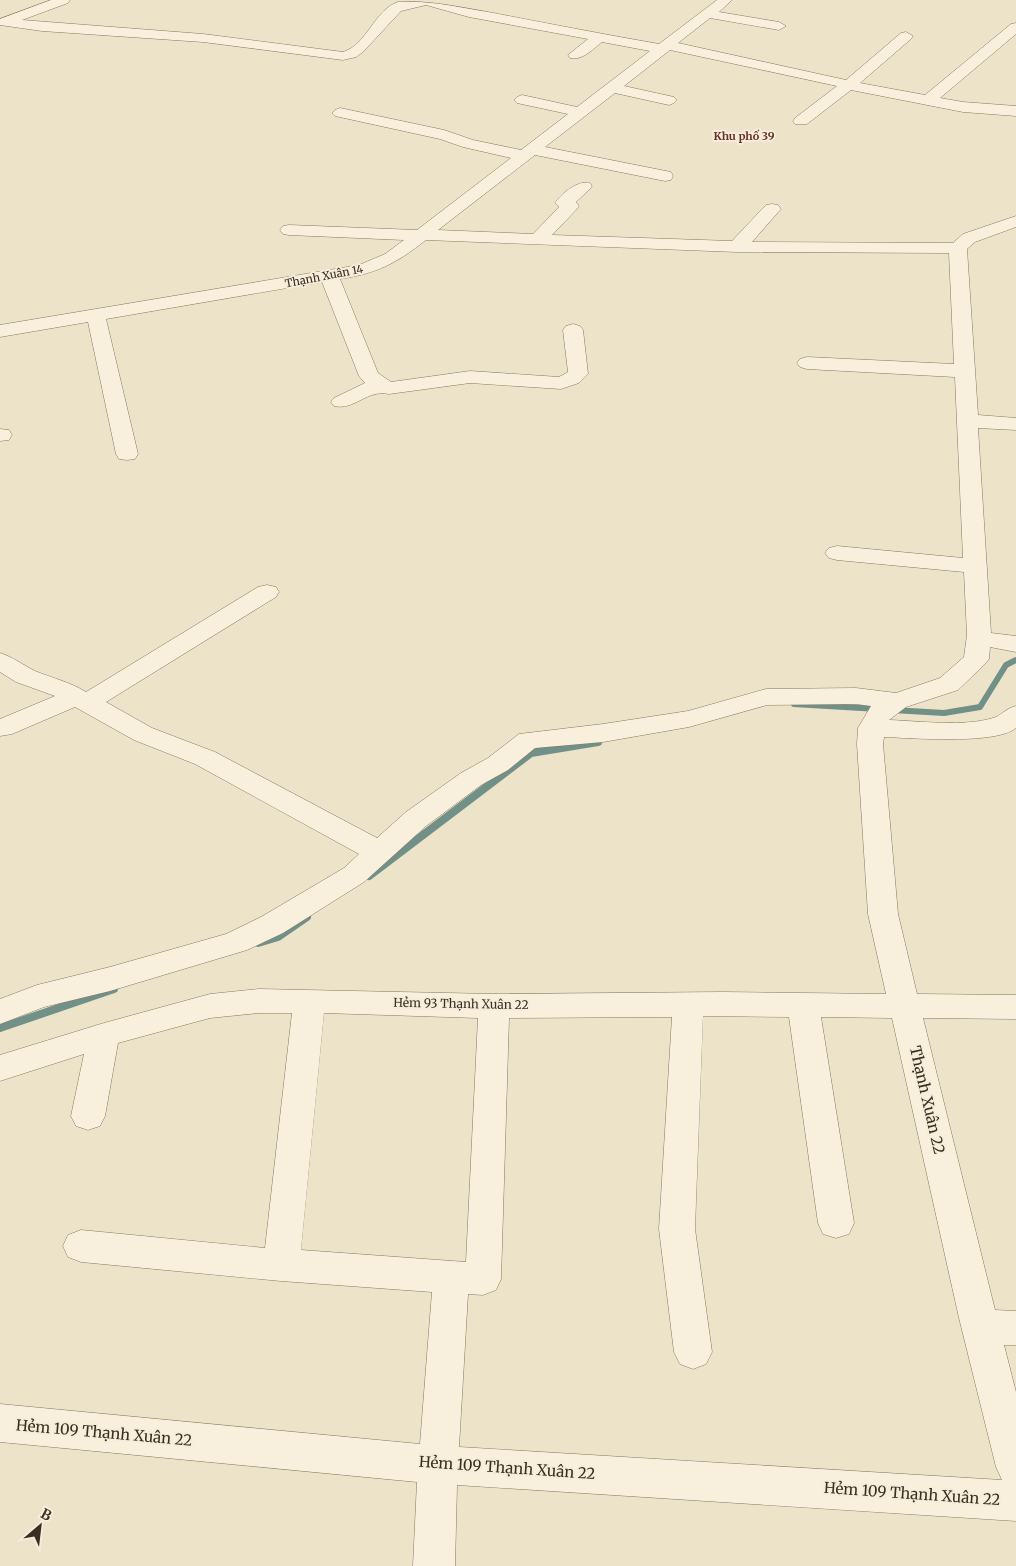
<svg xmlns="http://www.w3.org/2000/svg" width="1016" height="1566" font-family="Merriweather,serif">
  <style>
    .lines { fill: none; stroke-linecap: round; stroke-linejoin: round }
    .stream-far1 { stroke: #709088; stroke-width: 6 }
    .stream { stroke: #709088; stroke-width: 8 }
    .minor-casing { stroke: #89765f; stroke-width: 1 }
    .minor { fill: #f8f0dd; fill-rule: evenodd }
    .labels { text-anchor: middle; stroke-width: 4; stroke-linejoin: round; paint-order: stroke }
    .far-neighbourhood-label { font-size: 11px; font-weight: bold; fill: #653123; stroke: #f5edd9 }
    .far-street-label { font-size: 11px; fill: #3a2e21; stroke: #f5edd9 }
    .street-label { font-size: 12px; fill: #3a2e21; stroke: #f5edd9 }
    .near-street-label { font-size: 15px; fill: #3a2e21; stroke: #f5edd9 }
  </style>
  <rect width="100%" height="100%" fill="#ede3c9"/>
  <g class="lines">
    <g class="stream-far1">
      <path d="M 794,704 L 878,709"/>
      <path d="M 892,710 L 944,713 L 980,707 L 1006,665 L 1016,660"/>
    </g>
    <g class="stream">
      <path d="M 369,876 L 531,753 L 598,742"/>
      <path d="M 258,943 L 278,937 L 307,917"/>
      <path d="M 0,1028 L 114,989"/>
    </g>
    <defs>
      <g id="minor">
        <path d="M 51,0 L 70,0 L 68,3 L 22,20 L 203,34 L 343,52 C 368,44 374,10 398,2 C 427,0 459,7 488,12 C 545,23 602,34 659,44 L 717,0 L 732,0 L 719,12 L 779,22 L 786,26 L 779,30 L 710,18 L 678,43 L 846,80 L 901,33 L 906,32 L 913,36 L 911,39 L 860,83 L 925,95 L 1011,24 L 1016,23 L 1016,34 L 940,98 L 963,102 L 1016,106 L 1016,116 L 963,112 L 851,90 L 807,124 L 795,124 L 793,121 L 795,118 L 837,86 L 670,50 L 624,86 L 674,97 L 677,100 L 674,103 L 669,105 L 615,93 L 545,147 L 671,172 L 673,176 L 671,180 L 665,181 L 535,155 L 438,230 L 533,234 L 559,207 L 555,203 C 562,193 578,180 590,183 L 592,187 L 576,202 L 579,206 L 576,210 L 552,235 L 732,241 L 766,205 L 772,204 L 778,205 L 781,209 L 752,242 L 953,243 L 963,234 L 1016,216 L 1016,227 L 975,242 L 967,249 L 978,415 L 1016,418 L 1016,430 L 978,428 L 991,633 L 1016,636 L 1016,652 L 990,647 L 989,659 L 985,664 L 958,690 L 906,707 L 889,720 C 919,721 964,727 993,718 C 1001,716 1006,708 1016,706 L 1016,728 C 996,745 912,738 884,737 L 883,744 L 898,914 L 917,994 L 1016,995 L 1016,1019 L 923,1018 L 995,1310 L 1016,1311 L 1016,1345 L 1004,1345 L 1016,1392 L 1016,1521 L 457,1485 L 455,1566 L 413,1566 L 417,1482 L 0,1442 L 0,1404 L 420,1444 L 432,1292 L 281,1281 L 81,1262 L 68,1257 L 63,1246 L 68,1235 L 81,1230 L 265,1248 L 292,1013 L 259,1013 L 210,1018 L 118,1043 L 105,1116 L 100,1126 L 88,1130 L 76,1126 L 71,1116 L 84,1054 L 0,1081 L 0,1055 L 104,1023 L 210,994 L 259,989 L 494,994 L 722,992 L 886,994 L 868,914 L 857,744 L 858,728 L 871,706 L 856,704 L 767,705 L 689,727 L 603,742 L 535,748 L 508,770 L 481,785 L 426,826 L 364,882 L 283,933 L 247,950 L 110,991 L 44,1007 L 0,1024 L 0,999 L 37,985 L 110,967 L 226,934 L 261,917 L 344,868 L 359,854 L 195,764 L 134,740 L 75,707 L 12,734 L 0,736 L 0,719 L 55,696 L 16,682 L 0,672 L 0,653 C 13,657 23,665 35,671 C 52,678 70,682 86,692 L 258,587 L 267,585 L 276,587 L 279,592 L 276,597 L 106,702 L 152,728 L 215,752 L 377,838 L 406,812 L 461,773 L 488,758 L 519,734 L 603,724 L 688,711 L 766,689 L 856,688 L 896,693 L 940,678 L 964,657 L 967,635 L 964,572 L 837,560 L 829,558 L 825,553 L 829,548 L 837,546 L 963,558 L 955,377 L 807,369 L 800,367 L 797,363 L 800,359 L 807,357 L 954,364 L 949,253 L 737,252 L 426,240 C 395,264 378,273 340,279 L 378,373 L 391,382 L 470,371 L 559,377 L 568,372 L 563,330 L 566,326 L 573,324 L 580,326 L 583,330 L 588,374 L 579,383 L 561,389 L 470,383 L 389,394 C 367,389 354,411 334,406 L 331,402 L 334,398 L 365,383 L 359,376 L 322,282 L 106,319 L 138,454 L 135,459 L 127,460 L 119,459 L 116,454 L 88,322 L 0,337 L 0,325 L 359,265 L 385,254 L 404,240 L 289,235 L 283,234 L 280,230 L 283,226 L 289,225 L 417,230 L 511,158 L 463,147 L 440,139 L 335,116 L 332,113 L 335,110 L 340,108 L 444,130 L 473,140 L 521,150 L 568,114 L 517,103 L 514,100 L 517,97 L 522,95 L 577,107 L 650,51 L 602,42 C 593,49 582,61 570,58 L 568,55 L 588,39 L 469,17 L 426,5 L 401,11 L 363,52 L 356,57 L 343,60 L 203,42 L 42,31 L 0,25 L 0,19 ZM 324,1013 L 478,1018 L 466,1262 L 301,1250 ZM 703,1016 L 789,1017 L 818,1223 L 823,1234 L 836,1238 L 849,1234 L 854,1223 L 821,1017 L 892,1018 L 959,1318 L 996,1467 L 1002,1480 L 459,1447 L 468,1294 L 483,1295 L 496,1290 L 501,1279 L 509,1018 L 672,1017 L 659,1229 L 674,1352 L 680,1364 L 693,1369 L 706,1364 L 712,1352 L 695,1229 Z"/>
        <path d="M 0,429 L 9,430 L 12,435 L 9,440 L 0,441 Z"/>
      </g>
    </defs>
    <use href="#minor" class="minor-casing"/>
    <use href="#minor" class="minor"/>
  </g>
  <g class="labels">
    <g class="far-neighbourhood-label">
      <text x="744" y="140">Khu phố 39</text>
    </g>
    <g class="far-street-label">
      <text transform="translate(324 276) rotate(-11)" y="4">Thạnh Xuân 14</text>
    </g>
    <g class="street-label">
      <text transform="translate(461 1004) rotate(1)" y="4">Hẻm 93 Thạnh Xuân 22</text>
    </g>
    <g class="near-street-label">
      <text transform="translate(927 1100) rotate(77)" y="5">Thạnh Xuân 22</text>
      <text transform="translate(104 1433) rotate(5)" y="5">Hẻm 109 Thạnh Xuân 22</text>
      <text transform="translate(507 1468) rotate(4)" y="5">Hẻm 109 Thạnh Xuân 22</text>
      <text transform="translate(912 1494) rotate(4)" y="5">Hẻm 109 Thạnh Xuân 22</text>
    </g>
  </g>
  <g transform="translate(40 1526) rotate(28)" stroke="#f5edd9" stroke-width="4" paint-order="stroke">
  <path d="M0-4L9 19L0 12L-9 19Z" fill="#3a2e21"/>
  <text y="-8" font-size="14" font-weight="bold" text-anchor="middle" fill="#3a2e21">B</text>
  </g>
</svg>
